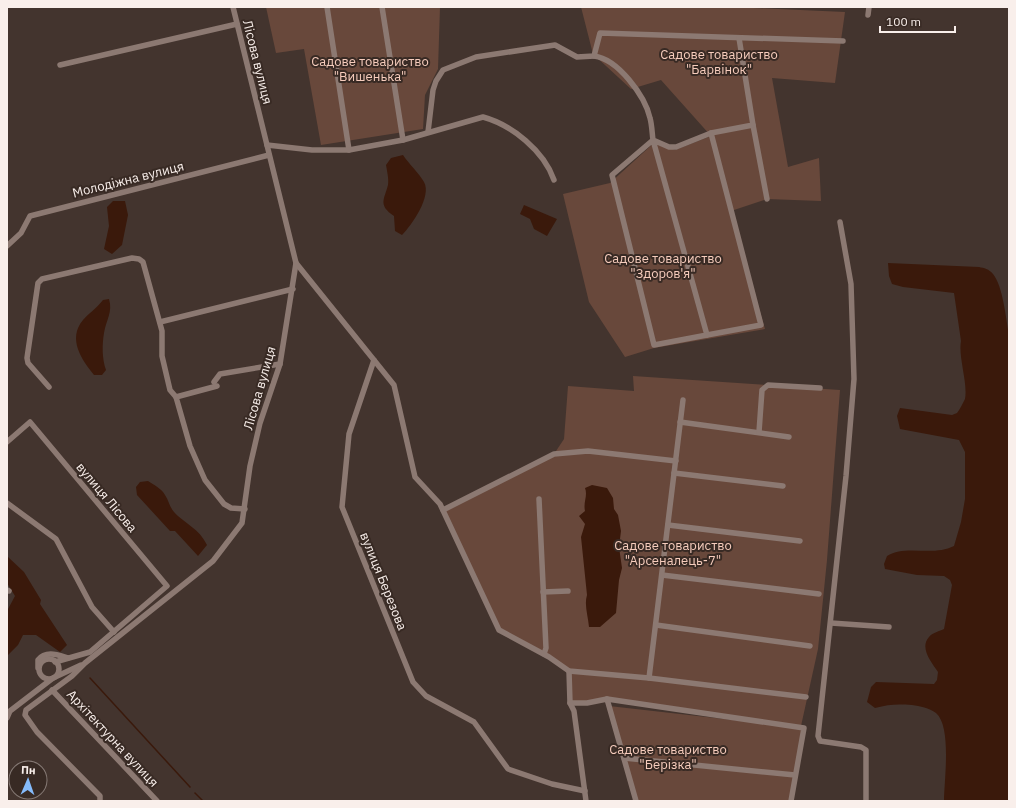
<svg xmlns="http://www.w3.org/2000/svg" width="1016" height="808" font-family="'IBM Plex Sans',sans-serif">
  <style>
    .green { fill: #68483b }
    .water { fill: #3a190b }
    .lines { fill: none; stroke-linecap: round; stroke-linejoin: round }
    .stream { stroke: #3a190b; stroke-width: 1.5 }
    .minor { stroke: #8c7972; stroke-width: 5.5 }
    .labels { text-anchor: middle; stroke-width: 4; stroke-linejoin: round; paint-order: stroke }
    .park-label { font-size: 13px; fill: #f7cdbd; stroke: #382a24 }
    .street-label { font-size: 13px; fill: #f9efeb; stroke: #382a24 }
  </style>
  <rect width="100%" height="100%" fill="#43342e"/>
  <g class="green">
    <path d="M 266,7 L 440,7 L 438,69 L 425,95 L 423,129 L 321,145 L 304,49 L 276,53 Z"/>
    <path d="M 581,7 L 732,7 L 845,12 L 835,83 L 772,78 L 788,167 L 819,158 L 821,201 L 767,199 L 731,211 L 765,329 L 654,348 L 625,357 L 589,302 L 563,194 L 610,183 L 656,141 L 675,150 L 711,136 L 661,80 L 631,89 L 593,54 Z"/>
    <path d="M 633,376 L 840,390 L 827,560 L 818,649 L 801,726 L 607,699 L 570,703 L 569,671 L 499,630 L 443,510 L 554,454 L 564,439 L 568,386 L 634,391 Z"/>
    <path d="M 609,706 L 804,728 L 789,801 L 634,801 Z"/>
  </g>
  <g class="water">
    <path d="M 403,155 C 409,164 419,173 424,182 C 432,196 412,225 402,235 L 395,231 L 394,216 C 378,205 384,200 388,185 C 389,179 387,171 386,165 L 391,158 Z"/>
    <path d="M 113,201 L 125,201 L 128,215 L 122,245 L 112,254 L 104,249 L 109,226 L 107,207 Z"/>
    <path d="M 524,205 L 557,219 L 547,236 L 534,229 L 530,219 L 520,214 Z"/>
    <path d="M 888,263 L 979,267 C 984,268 989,269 993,274 C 1003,286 1006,319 1009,335 L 1009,801 L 944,801 C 944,781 952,727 936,713 C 929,708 920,706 912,705 C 898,704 889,704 875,708 L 867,702 L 871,687 L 876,682 L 934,684 L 937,680 L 938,672 C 932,663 919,648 929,637 C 932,633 940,631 944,629 L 952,585 L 950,580 L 944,576 L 917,575 L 885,569 L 884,564 L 887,556 C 906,544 932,557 954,546 L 961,522 L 965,499 L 965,452 L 959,440 L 900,429 L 897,416 L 900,408 L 952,415 L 957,413 C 960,409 963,403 965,399 C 968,383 958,357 961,341 L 954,293 L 903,287 L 892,284 L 889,276 Z"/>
    <path d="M 109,299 C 113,312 106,320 104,333 C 102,345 102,359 106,370 L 102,375 L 94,375 C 82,360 67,339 83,320 C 89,313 97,308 103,300 Z"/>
    <path d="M 148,481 C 154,485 162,489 165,495 C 169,501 169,506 174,512 C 185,524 199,528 207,545 L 198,556 L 175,531 L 170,531 L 137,495 L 136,487 L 140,482 Z"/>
    <path d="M 592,485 L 607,488 L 613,498 L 614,509 L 618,515 L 621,531 L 619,547 L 622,568 L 619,580 L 616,613 L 600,627 L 589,627 C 588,616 584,605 587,595 L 581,537 L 585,524 L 579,516 L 585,511 C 583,502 588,496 585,488 Z"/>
    <path d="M 7,556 L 24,572 L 41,600 L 40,604 L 67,645 L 60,652 L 36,635 L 23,635 L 18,645 L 7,656 L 7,611 L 15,596 L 7,583 Z"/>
  </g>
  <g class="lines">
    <g class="stream">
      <path d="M 90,678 L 190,787"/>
      <path d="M 195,793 L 203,801"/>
    </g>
    <g class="minor">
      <path d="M 327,7 L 349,150"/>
      <path d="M 382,7 L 403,140"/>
      <path d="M 868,15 L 869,7"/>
      <path d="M 594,56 C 618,59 645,96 650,118 C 652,125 652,133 653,140 L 707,335 L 654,345 L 612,175 L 653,140 L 669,147 L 676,147 L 711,133"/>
      <path d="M 60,65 L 237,24"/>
      <path d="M 753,125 L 767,199"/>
      <path d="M 428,132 L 433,90 L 436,81 L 443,70 L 476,57 L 555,45 L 577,57 L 594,56 L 600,33 L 843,41"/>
      <path d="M 267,145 L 312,150 L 349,150 L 403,140 L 483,117 C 512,125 544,151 554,180"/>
      <path d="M 840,222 L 851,284 L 854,379 L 846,476 L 818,736 L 820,741 L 861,747 L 866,750 L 866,801"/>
      <path d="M 7,246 L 21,233 L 30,216 L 269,155"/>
      <path d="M 296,263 L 394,385 L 415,477 L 440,504 L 499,630 L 549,657 L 569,671 L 649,678 L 806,697"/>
      <path d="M 160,322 L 293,289"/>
      <path d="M 707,335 L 761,325 L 711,133 L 753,125 L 739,38"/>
      <path d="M 374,360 L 349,434 L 342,507 L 413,682 L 426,696 L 474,722 L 508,769 L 552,784 L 585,791"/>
      <path d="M 214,382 L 220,374 L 280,364"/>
      <path d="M 217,386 L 176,397 L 190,446 L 205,480 L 224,504 L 231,508 L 245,509"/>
      <path d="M 49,387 L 28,363 L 27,358 L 38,283 L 42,279 L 132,258 L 139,259 L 143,262 L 162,331 L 162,356 L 170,390 L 176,397"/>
      <path d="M 680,422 L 789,437"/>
      <path d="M 759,432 L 762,390 L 768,385 L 820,388"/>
      <path d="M 7,442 L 30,422 L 167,586 L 90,652 L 55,662"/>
      <path d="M 674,473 L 783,486"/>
      <path d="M 539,499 L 546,648 L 544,654"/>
      <path d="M 7,503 L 56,539 L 92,607 L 114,632"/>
      <path d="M 443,510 L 554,454 L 588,451 L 676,461"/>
      <path d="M 668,525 L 800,541"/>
      <path d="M 662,575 L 819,594"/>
      <path d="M 7,590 L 9,591"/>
      <path d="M 543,592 L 568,591"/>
      <path d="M 831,623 L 889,627"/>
      <path d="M 656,625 L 810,646"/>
      <circle cx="49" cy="669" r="10"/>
      <path d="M 38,668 L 38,660 C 46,650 58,655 68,658"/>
      <path d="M 569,671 L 570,703 L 587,703 L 607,699 L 804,728 L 791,801"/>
      <path d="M 649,678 L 683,400"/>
      <path d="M 52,690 L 157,801"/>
      <path d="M 607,699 L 636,801"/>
      <path d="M 570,703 L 574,711 L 586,801"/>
      <path d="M 7,718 L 10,711 L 53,678 L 81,665"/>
      <path d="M 624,758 L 795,775"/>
      <path d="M 100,801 L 100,796 L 37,732 L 25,715 L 26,710 L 72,676 L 85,663 L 213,561 L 242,523 L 250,466 L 260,423 L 280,364 L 296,263 L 233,7"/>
    </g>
  </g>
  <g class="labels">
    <g class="park-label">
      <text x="719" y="59">Садове товариство<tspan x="719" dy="15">"Барвінок"</tspan></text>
      <text x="370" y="66">Садове товариство<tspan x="370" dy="15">"Вишенька"</tspan></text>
      <text x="663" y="263">Садове товариство<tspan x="663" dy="15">"Здоров'я"</tspan></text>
      <text x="673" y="550">Садове товариство<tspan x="673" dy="15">"Арсеналець-7"</tspan></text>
      <text x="668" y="754">Садове товариство<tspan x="668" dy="15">"Берізка"</tspan></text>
    </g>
    <g class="street-label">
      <text transform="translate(258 62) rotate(76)" y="5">Лісова вулиця</text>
      <text transform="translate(128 179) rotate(-14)" y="5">Молодіжна вулиця</text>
      <text transform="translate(259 388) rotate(-74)" y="5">Лісова вулиця</text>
      <text transform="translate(107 497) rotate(50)" y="5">вулиця Лісова</text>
      <text transform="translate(384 581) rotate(68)" y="5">вулиця Березова</text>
      <text transform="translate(113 738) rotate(47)" y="5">Архітектурна вулиця</text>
    </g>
  </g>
  <rect width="1016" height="808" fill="none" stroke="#f9efeb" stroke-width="16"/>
  <g transform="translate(28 780) rotate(2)"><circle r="19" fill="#382a24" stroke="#857974"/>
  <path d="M0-3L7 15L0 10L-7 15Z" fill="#85bbfb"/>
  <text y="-6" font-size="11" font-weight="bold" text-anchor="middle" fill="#f9efeb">Пн</text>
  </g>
  <path d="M880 26v6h75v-6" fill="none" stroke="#f9efeb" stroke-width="2"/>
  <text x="886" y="26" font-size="12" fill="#f9efeb" stroke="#382a24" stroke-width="3" paint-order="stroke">100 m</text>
</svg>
